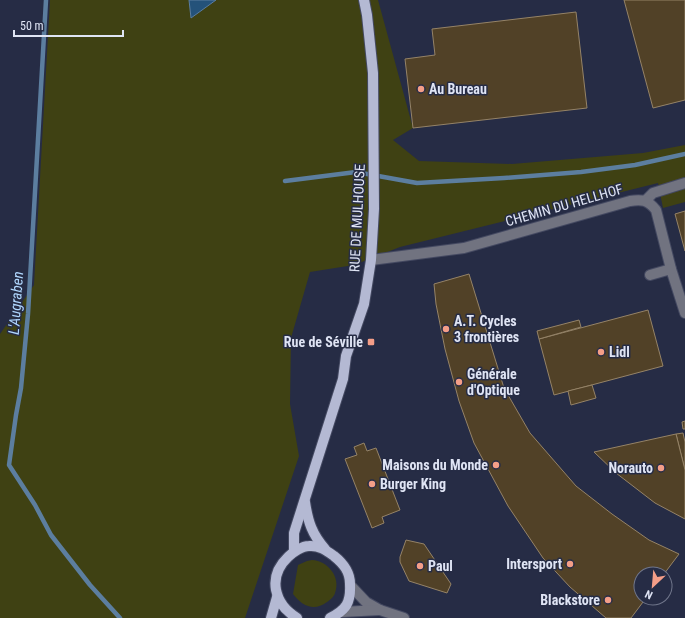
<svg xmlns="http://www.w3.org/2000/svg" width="685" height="618" font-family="'Roboto Condensed',sans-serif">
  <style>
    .green { fill: #3f4113 }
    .water { fill: #24527a; stroke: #5c7e9f }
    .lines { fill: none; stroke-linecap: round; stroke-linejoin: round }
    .stream { stroke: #5c7e9f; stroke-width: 4.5 }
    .building { fill: #514127; stroke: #958367 }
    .minor-casing { stroke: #444961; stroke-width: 12 }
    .major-casing { stroke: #444961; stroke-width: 12 }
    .minor { stroke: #717380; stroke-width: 10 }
    .major { stroke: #b4b9d3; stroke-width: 10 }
    .poi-dot { fill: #f49e88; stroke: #262c45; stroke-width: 1.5 }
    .labels { text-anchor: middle; stroke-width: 3; stroke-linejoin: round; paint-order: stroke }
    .poi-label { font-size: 14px; font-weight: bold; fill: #dfe4f4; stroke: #262c45; text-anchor: start }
    .street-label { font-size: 14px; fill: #dfe4f4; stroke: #262c45 }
    .water-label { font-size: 15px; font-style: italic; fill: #afd6fd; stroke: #262c45 }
  </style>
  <rect width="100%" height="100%" fill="#262c45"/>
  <g class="green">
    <path d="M 50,0 L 189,0 L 191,18 L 216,0 L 378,0 L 413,128 L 393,140 L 419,161 L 512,164 L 643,153 L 685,145 L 685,202 L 663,208 L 658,183 L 400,247 L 354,265 L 310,272 L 291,338 L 290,404 L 299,456 L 245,618 L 0,618 L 0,334 L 34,285 Z"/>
    <path d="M 312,560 C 328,561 341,577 335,593 C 334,597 330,600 327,602 C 314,612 302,606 293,594 L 298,565 L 307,561 Z"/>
  </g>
  <path class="water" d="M 189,0 L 216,0 L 191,18 Z"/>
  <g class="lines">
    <g class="stream">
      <path d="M 46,0 L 28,314 L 21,388 L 16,415 L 9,465 L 35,505 L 51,535 L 90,585 L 120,618"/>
      <path d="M 285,181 L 356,172 L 417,183 L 504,178 L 581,172 L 635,165 L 685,154"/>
    </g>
  </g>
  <g class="building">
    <path d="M 624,0 L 685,0 L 685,100 L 653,108 Z"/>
    <path d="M 576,12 L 587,108 L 413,128 L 405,59 L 435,55 L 432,29 Z"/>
    <path d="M 685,211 L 685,251 L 675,214 Z"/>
    <path d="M 469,274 L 504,388 L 530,433 L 576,486 L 612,514 L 649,540 L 679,554 L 664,574 L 641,574 L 641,598 L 646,598 L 631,618 L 606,618 L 570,587 L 543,558 L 508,506 L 474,443 L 459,401 L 445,349 L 436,304 L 434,284 Z"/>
    <path d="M 648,310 L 663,366 L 554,395 L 539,339 Z"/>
    <path d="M 579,320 L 581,327 L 539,339 L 537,331 Z"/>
    <path d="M 592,385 L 596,398 L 571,405 L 568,391 Z"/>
    <path d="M 685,421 L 685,429 L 683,429 L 682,422 Z"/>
    <path d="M 683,433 L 685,442 L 685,470 L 676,434 Z"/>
    <path d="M 676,434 L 685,470 L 685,519 L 655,503 L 616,473 L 594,452 Z"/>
    <path d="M 364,443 L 367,451 L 376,448 L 400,510 L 382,517 L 384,523 L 372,528 L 345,459 L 357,455 L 354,447 Z"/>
    <path d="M 406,540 L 424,544 L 451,584 L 447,593 L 409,581 L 400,562 L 400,557 Z"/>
  </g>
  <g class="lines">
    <defs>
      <g id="minor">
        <path d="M 646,200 L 653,193 L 685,183"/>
        <path d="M 371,260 L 464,248 L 630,201 C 642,199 648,200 656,210 L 671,269 L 685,313"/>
        <path d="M 650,275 L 671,269"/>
        <path d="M 350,585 L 366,602 L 380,610 L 404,618"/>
        <path d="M 342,612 L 380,610"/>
      </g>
      <g id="major">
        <path d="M 305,502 C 308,522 312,534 325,549"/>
        <path d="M 294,551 L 294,533 L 343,379 L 346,356 L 364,304 L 371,260 L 374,209 L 373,73 L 367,15 L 364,0"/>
        <path d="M 271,618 L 277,597"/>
        <path d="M 297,618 C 274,604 267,577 288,557 C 293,552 302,546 309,546 C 319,545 327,551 334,556 C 344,564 350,572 350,584 C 351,603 346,610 330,618"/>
      </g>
    </defs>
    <use href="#minor" class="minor-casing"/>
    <use href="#major" class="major-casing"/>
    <use href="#minor" class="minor"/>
    <use href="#major" class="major"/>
  </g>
  <g class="poi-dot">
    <circle cx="421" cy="89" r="4"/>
    <circle cx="446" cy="329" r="4"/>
    <rect x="367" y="338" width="8" height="8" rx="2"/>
    <circle cx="601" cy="352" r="4"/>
    <circle cx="459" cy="382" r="4"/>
    <circle cx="496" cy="465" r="4"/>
    <circle cx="661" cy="468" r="4"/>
    <circle cx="372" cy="484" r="4"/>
    <circle cx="570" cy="564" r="4"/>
    <circle cx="420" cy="566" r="4"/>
    <circle cx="608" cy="600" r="4"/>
  </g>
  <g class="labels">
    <g class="poi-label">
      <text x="429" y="94">Au Bureau</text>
      <text x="454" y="326">A.T. Cycles<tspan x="454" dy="16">3 frontières</tspan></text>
      <text x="363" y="347" text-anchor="end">Rue de Séville</text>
      <text x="609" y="357">Lidl</text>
      <text x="467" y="379">Générale<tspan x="467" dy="16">d'Optique</tspan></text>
      <text x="488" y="470" text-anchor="end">Maisons du Monde</text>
      <text x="653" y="473" text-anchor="end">Norauto</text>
      <text x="380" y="489">Burger King</text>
      <text x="562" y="569" text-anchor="end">Intersport</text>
      <text x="428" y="571">Paul</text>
      <text x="600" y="605" text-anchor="end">Blackstore</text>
    </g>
    <g class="street-label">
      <text transform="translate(564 205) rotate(-16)" y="5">CHEMIN DU HELLHOF</text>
      <text transform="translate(357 218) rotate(-87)" y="5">RUE DE MULHOUSE</text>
    </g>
    <g class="water-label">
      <text transform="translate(16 303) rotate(-86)" y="5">L'Augraben</text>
    </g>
  </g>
  <g transform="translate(653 586) rotate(206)"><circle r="19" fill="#262c45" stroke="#70768b"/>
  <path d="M0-3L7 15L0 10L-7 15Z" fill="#f49e88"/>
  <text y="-6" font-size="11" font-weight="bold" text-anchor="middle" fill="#dfe4f4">N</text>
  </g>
  <path d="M14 30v6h109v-6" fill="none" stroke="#dfe4f4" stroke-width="2"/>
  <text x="20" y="30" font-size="12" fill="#dfe4f4" stroke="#262c45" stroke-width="3" paint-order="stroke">50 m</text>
</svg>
